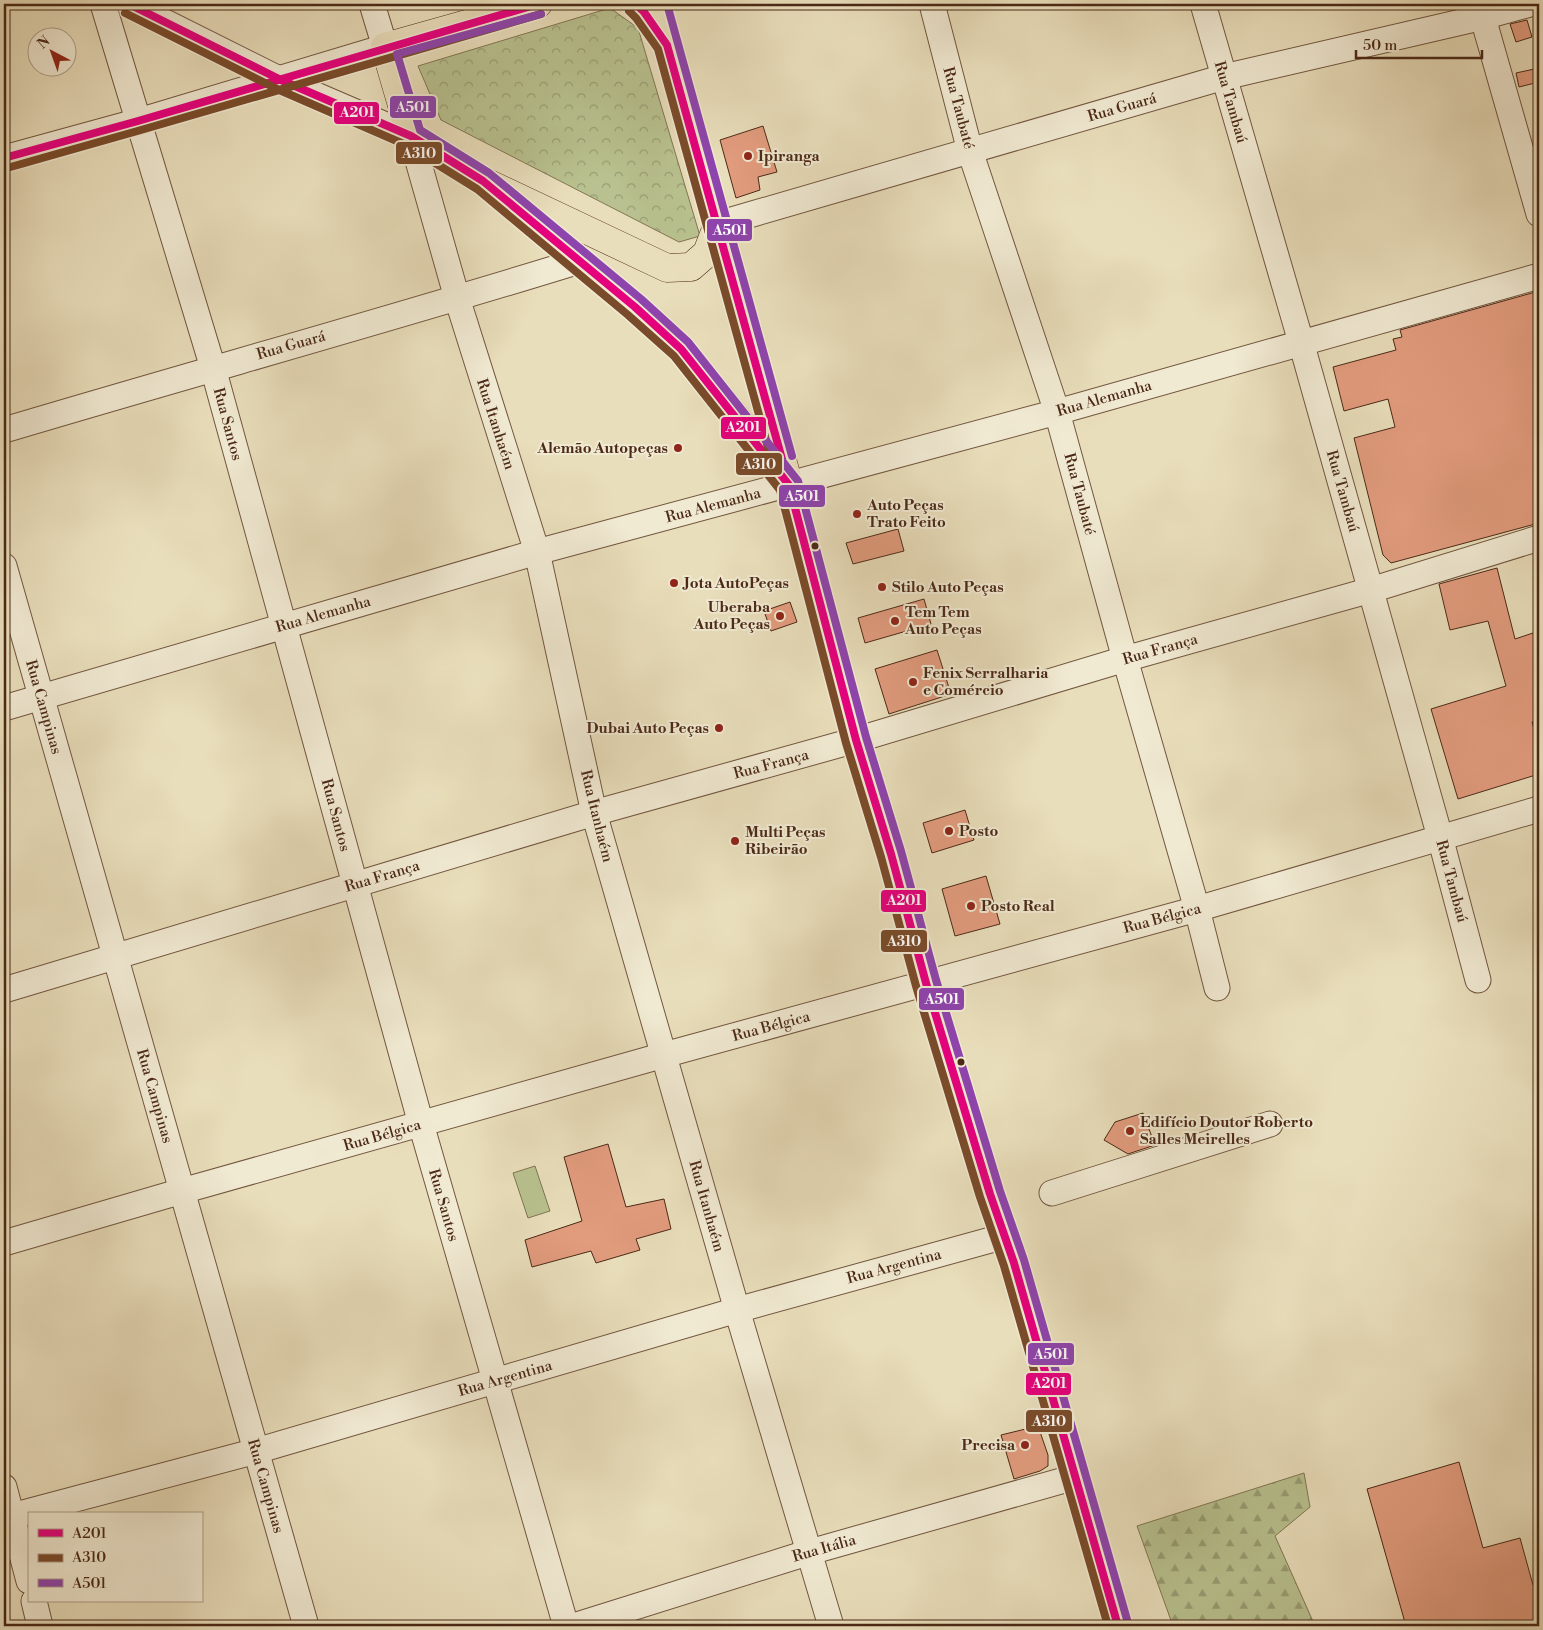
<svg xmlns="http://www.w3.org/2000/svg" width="1543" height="1630" font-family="'Libre Bodoni',serif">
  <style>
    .green { fill: #b8c18f; stroke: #827552 }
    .forest { fill: url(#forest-firs); stroke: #827552 }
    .park { fill: url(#park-crowns); stroke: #827552 }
    .building { fill: #e29c7e; stroke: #4b2916 }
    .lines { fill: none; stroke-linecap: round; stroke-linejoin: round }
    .minor-casing { stroke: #72563f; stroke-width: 27 }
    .major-casing { stroke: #4b2916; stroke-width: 29 }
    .minor { stroke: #f1ead3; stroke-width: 25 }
    .major { stroke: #e9debb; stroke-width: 28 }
    .bus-1-casing { stroke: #f1ead3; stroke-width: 11 }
    .bus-2-casing { stroke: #f1ead3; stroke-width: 11 }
    .bus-3-casing { stroke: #f1ead3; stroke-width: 11 }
    .bus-1 { stroke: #e5007d; stroke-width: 8 }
    .bus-2 { stroke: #7a4b2a; stroke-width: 8 }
    .bus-3 { stroke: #8e44ad; stroke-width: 8 }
    .poi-dot { fill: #8f2418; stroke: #f1ead3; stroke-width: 2 }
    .bus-dot { fill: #4b2916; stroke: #f1ead3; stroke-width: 2 }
    .labels { text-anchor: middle; stroke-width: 4; stroke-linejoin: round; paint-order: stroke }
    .street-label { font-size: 15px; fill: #4b2916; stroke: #f1ead3 }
    .poi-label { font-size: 15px; font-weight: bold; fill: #4b2916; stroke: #f1ead3; text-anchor: start }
    .line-badge { stroke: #f1ead3; stroke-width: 2 }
    .badge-label { font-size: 14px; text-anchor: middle; font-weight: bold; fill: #fff }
  </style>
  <defs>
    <pattern id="forest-firs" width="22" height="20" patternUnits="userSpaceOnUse" patternTransform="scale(1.25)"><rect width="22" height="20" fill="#b8c18f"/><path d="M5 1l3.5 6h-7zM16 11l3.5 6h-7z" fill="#989d74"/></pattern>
    <pattern id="park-crowns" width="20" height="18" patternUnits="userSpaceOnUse" patternTransform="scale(1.25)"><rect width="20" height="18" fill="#b8c18f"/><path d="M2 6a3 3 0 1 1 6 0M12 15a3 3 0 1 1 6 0" fill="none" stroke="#989d74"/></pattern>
  </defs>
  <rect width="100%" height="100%" fill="#e9debb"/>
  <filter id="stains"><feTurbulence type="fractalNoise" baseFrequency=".004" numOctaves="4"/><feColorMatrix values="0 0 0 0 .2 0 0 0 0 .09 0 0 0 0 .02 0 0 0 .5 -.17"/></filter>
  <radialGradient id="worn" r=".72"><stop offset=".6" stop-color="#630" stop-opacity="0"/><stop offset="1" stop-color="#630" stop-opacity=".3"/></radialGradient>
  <path class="green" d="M 535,1166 L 550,1211 L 528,1218 L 513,1173 Z"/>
  <path class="forest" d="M 1304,1473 L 1310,1507 L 1275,1536 L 1315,1626 L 1173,1626 L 1137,1526 Z"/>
  <path class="park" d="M 610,8 L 638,28 L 700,236 L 679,242 L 441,120 L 418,66 Z"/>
  <g class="building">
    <path d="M 1527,20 L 1532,37 L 1516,42 L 1510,24 Z"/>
    <path d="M 1539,68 L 1539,82 L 1519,87 L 1516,73 Z"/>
    <path d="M 763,126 L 777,172 L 758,177 L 760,190 L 736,198 L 720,140 Z"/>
    <path d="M 1539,291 L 1539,523 L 1391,563 L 1383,555 L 1354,438 L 1395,427 L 1388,399 L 1344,411 L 1333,367 L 1396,350 L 1393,339 L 1402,337 L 1400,330 Z"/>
    <path d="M 898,529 L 904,551 L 853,564 L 846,543 Z"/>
    <path d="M 1497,568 L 1515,639 L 1539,631 L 1539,721 L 1532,722 L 1539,748 L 1539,774 L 1458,799 L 1431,709 L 1506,686 L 1488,621 L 1450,630 L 1439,584 Z"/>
    <path d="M 924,599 L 931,624 L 865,643 L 858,618 Z"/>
    <path d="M 790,602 L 797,622 L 771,631 L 764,611 Z"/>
    <path d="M 937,650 L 951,694 L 889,714 L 875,669 Z"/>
    <path d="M 965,810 L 974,840 L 932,853 L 923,823 Z"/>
    <path d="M 986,876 L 1000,924 L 955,936 L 942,889 Z"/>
    <path d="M 1143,1113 L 1155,1145 L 1128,1154 L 1104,1140 L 1115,1122 Z"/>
    <path d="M 608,1144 L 626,1207 L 664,1199 L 671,1229 L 636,1239 L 640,1250 L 596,1263 L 591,1251 L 532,1267 L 525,1240 L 582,1221 L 564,1157 Z"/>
    <path d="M 1038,1426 L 1048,1455 L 1048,1466 L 1040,1471 L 1014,1479 L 1001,1435 Z"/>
    <path d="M 1459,1462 L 1483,1548 L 1520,1538 L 1533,1585 L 1539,1583 L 1539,1626 L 1406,1626 L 1367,1489 Z"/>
  </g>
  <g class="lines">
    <defs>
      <g id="minor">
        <path d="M 103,4 L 213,368 L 421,1124 L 566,1626"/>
        <path d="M 129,4 L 281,80 L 411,136 L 457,298 L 537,552 L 594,813 L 737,1310 L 831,1626"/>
        <path d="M 932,4 L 970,151 L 1057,412 L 1125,659 L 1197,909 L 1217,988"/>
        <path d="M 1203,4 L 1301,342 L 1440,837 L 1478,980"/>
        <path d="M 1479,4 L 1539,214"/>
        <path d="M 4,158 L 139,121 L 385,47 L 372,4"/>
        <path d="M 718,224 L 1224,77 L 1483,17 L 1530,4"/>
        <path d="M 4,430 C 195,373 388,320 579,261"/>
        <path d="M 4,566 L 306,1626"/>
        <path d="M 4,708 L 537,552 L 1057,412 L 1539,276"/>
        <path d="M 4,990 L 594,813 L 856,740 L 1125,659 L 1371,590 L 1539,538"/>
        <path d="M 1052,1193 L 1270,1124"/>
        <path d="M 4,1243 L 182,1191 L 664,1055 L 1197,909 L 1539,809"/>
        <path d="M 4,1487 L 29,1581"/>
        <path d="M 4,1518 L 256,1451 L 737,1310 L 1005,1236"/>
        <path d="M 34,1601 L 40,1626"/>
        <path d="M 574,1626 L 810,1552 L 1075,1477"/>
      </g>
      <g id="major">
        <path d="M 538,4 L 385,47 L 411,136 L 483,181 L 667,268 L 691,267 L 707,253 L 718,224"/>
        <path d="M 657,4 L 789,485 L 856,740 L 891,854 L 926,983 L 990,1194 L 1014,1263 L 1118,1626"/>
        <path d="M 513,206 L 635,307 L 681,349 L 782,475"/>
      </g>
    </defs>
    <use href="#minor" class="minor-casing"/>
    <use href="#major" class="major-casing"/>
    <use href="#minor" class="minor"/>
    <use href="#major" class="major"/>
    <defs>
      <g id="bus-1">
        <path d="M 129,4 L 281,80 L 411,136 L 483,181 L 635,307 L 681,349 L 789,485 L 856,740 L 891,854 L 926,983 L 990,1194 L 1014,1263 L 1118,1626"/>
        <path d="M 636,4 L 644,12 L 667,45 L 782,459"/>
        <path d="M 4,158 L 138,121 L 538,4"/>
      </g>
      <g id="bus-2">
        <path d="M 629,11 L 636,18 L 658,49 L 772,462"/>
        <path d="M 125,13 L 277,89 L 406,145 L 477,189 L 628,315 L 674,356 L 780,490 L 846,743 L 881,857 L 916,986 L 980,1197 L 1004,1266 L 1108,1626"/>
        <path d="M 7,168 L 141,130 L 541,14"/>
      </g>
      <g id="bus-3">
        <path d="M 667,4 L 792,456"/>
        <path d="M 541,14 L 397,54 L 420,130 L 489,173 L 641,299 L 688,342 L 798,481 L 866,737 L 901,851 L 936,980 L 1000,1191 L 1024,1260 L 1128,1623"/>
      </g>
    </defs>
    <use href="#bus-1" class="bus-1-casing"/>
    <use href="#bus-2" class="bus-2-casing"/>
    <use href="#bus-3" class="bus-3-casing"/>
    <use href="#bus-1" class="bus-1"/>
    <use href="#bus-2" class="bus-2"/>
    <use href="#bus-3" class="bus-3"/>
  </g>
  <g class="poi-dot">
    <circle cx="748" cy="156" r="5"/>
    <circle cx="678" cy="448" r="5"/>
    <circle cx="857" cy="514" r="5"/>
    <circle cx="674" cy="583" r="5"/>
    <circle cx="882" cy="587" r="5"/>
    <circle cx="780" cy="616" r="5"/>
    <circle cx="895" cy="621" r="5"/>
    <circle cx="913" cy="682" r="5"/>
    <circle cx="719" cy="728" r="5"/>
    <circle cx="949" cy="831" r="5"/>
    <circle cx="735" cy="841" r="5"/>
    <circle cx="971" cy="906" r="5"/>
    <circle cx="1130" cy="1131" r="5"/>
    <circle cx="1025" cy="1445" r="5"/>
  </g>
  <g class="bus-dot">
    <circle cx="815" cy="546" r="4.5"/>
    <circle cx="961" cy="1062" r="4.5"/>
  </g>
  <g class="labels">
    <g class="street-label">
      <text transform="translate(1231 102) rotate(74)" y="5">Rua Tambaú</text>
      <text transform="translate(1122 107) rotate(-16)" y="5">Rua Guará</text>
      <text transform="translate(959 108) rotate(75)" y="5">Rua Taubaté</text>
      <text transform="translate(291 345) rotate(-16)" y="5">Rua Guará</text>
      <text transform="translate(1104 398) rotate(-16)" y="5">Rua Alemanha</text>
      <text transform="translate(228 424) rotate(75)" y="5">Rua Santos</text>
      <text transform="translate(496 424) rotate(72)" y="5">Rua Itanhaém</text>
      <text transform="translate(1343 491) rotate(74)" y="5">Rua Tambaú</text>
      <text transform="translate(1080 494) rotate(75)" y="5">Rua Taubaté</text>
      <text transform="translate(713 505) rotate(-15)" y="5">Rua Alemanha</text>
      <text transform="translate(323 614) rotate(-16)" y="5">Rua Alemanha</text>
      <text transform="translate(1160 649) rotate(-16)" y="5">Rua França</text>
      <text transform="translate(44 707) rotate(74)" y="5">Rua Campinas</text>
      <text transform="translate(771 764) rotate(-15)" y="5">Rua França</text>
      <text transform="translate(336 815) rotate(75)" y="5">Rua Santos</text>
      <text transform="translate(597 816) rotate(76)" y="5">Rua Itanhaém</text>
      <text transform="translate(382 876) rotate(-17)" y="5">Rua França</text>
      <text transform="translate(1452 881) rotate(75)" y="5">Rua Tambaú</text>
      <text transform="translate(1162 918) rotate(-15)" y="5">Rua Bélgica</text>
      <text transform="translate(771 1026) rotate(-15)" y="5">Rua Bélgica</text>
      <text transform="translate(155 1096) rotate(74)" y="5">Rua Campinas</text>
      <text transform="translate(382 1135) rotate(-16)" y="5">Rua Bélgica</text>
      <text transform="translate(444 1205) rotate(74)" y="5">Rua Santos</text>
      <text transform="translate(707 1206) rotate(74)" y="5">Rua Itanhaém</text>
      <text transform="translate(894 1266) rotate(-15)" y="5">Rua Argentina</text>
      <text transform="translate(505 1378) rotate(-16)" y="5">Rua Argentina</text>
      <text transform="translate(266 1486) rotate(74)" y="5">Rua Campinas</text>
      <text transform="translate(824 1548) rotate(-16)" y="5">Rua Itália</text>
    </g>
    <g class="poi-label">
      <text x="758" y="161">Ipiranga</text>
      <text x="668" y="453" text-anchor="end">Alemão Autopeças</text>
      <text x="867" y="510">Auto Peças<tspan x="867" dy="17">Trato Feito</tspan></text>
      <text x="684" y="588">Jota AutoPeças</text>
      <text x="892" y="592">Stilo Auto Peças</text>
      <text x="770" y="612" text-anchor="end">Uberaba<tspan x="770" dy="17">Auto Peças</tspan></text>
      <text x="905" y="617">Tem Tem<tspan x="905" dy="17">Auto Peças</tspan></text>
      <text x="923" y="678">Fenix Serralharia<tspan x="923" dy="17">e Comércio</tspan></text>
      <text x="709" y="733" text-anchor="end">Dubai Auto Peças</text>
      <text x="959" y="836">Posto</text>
      <text x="745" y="837">Multi Peças<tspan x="745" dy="17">Ribeirão</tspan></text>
      <text x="981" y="911">Posto Real</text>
      <text x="1140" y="1127">Edifício Doutor Roberto<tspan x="1140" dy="17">Salles Meirelles</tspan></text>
      <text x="1015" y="1450" text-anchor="end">Precisa</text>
    </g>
  </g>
  <g class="line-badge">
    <rect x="389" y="95" width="48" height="24" rx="5" fill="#8e44ad"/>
    <rect x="333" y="101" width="47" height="24" rx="5" fill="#e5007d"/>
    <rect x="395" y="141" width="48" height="24" rx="5" fill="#7a4b2a"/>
    <rect x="706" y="218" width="47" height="24" rx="5" fill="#8e44ad"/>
    <rect x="720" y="416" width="47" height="24" rx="5" fill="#e5007d"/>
    <rect x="735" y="452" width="48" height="24" rx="5" fill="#7a4b2a"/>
    <rect x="778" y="484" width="48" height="24" rx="5" fill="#8e44ad"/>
    <rect x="880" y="889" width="47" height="24" rx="5" fill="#e5007d"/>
    <rect x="880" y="929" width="48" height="24" rx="5" fill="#7a4b2a"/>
    <rect x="918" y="987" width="47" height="24" rx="5" fill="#8e44ad"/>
    <rect x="1027" y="1342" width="48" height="24" rx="5" fill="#8e44ad"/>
    <rect x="1025" y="1372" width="47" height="24" rx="5" fill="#e5007d"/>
    <rect x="1025" y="1409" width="48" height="24" rx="5" fill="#7a4b2a"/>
  </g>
  <g class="badge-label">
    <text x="413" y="112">A501</text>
    <text x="357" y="117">A201</text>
    <text x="419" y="158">A310</text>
    <text x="730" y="235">A501</text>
    <text x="743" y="432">A201</text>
    <text x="759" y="469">A310</text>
    <text x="802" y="501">A501</text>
    <text x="904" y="905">A201</text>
    <text x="904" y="946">A310</text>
    <text x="942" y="1004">A501</text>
    <text x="1051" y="1359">A501</text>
    <text x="1049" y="1388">A201</text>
    <text x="1049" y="1426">A310</text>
  </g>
  <rect width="1543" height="1630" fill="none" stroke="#e9debb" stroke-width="20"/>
  <rect x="5" y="5" width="1533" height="1620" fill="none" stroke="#4b2916" stroke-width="2.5"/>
  <rect x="10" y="10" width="1523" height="1610" fill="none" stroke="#4b2916"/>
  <rect x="28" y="1512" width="175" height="90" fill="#f1ead3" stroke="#af9d87"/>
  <rect x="38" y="1529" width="25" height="8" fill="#e5007d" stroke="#af9d87"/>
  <text x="72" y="1538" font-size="15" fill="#4b2916">A201</text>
  <rect x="38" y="1554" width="25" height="8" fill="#7a4b2a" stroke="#af9d87"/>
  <text x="72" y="1562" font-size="15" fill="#4b2916">A310</text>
  <rect x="38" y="1579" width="25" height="8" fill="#8e44ad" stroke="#af9d87"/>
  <text x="72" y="1588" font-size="15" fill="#4b2916">A501</text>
  <g transform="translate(52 52) rotate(319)"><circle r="24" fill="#f1ead3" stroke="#af9d87"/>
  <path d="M0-4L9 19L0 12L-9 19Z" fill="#8f2418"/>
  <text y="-8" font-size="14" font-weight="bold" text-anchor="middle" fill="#4b2916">N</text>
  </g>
  <path d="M1356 50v8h126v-8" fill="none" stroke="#4b2916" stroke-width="2.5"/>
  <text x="1363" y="50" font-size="15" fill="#4b2916" stroke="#f1ead3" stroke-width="4" paint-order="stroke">50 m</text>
  <rect width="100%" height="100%" filter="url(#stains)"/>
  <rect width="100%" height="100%" fill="url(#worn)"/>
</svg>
